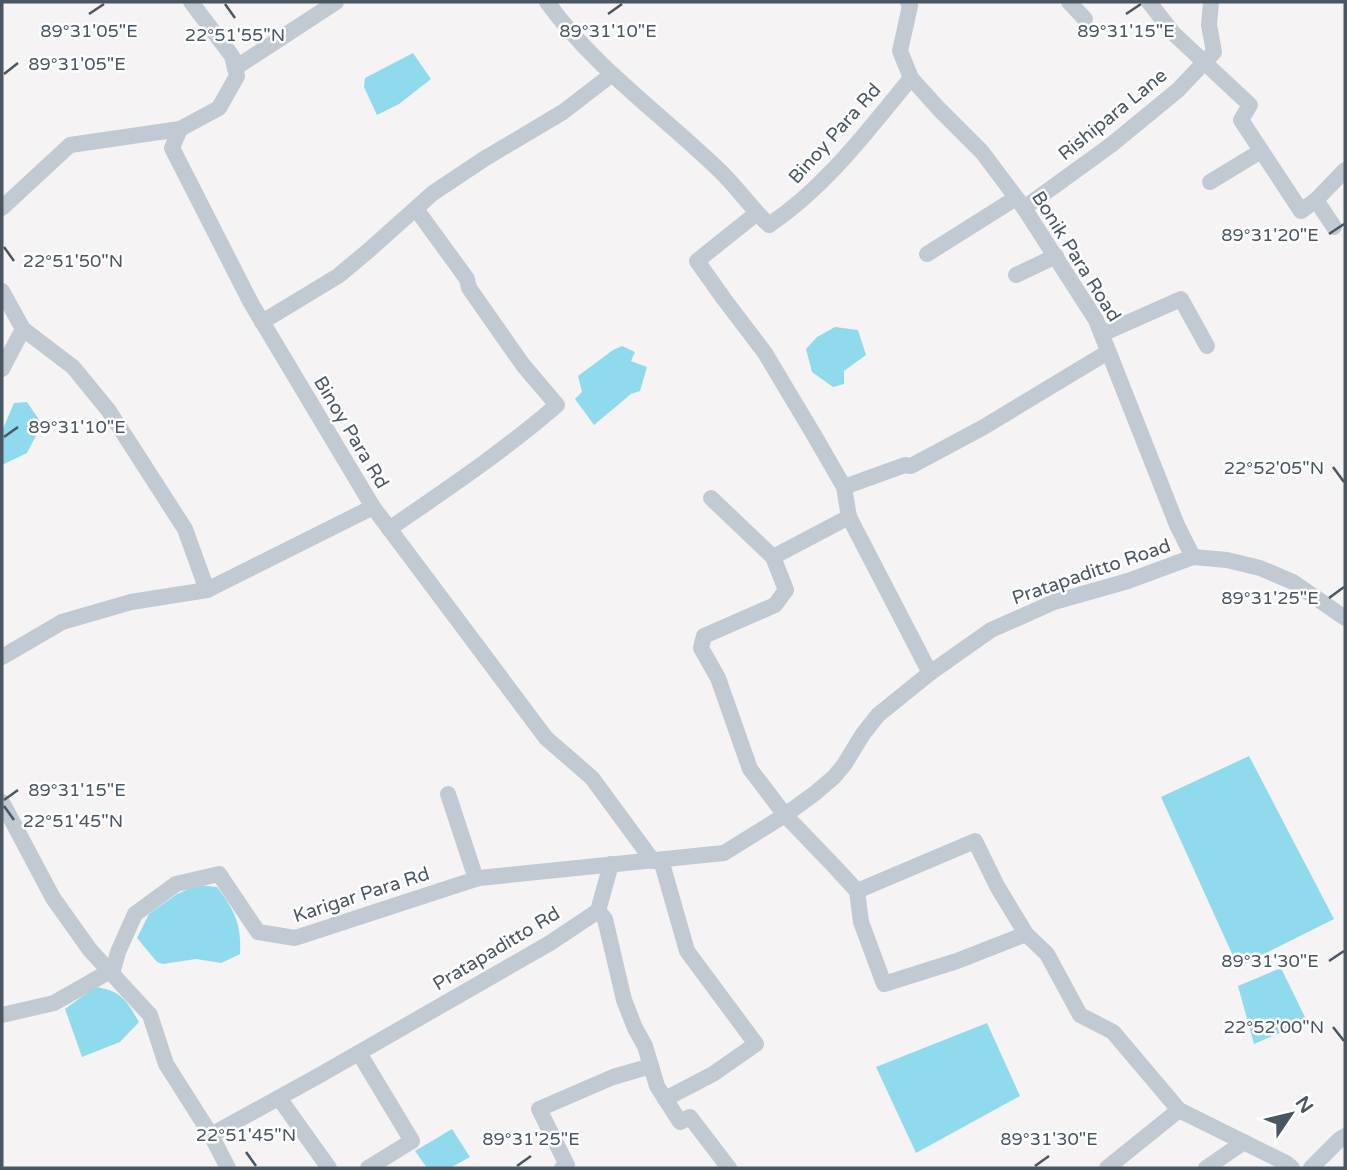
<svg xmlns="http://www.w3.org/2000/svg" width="1347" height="1170" font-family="'Varela Round',sans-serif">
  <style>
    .water { fill: #90daee }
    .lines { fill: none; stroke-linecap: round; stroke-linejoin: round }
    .minor { stroke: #c1cad2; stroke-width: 16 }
    .ticks { fill: none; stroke: #4a5661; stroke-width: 2.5 }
    .labels { text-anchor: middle; stroke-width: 5; stroke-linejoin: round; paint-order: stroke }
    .street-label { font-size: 19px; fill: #4a5661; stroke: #fff }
    .ticks-label { font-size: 18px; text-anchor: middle; fill: #4a5661; stroke: #fff; stroke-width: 5; stroke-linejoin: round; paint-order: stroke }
  </style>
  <rect width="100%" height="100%" fill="#f5f3f3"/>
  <g class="water">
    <path d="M 413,53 L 431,79 L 399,104 L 377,115 L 364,87 L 365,78 Z"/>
    <path d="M 835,327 L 858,330 L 866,355 L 844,371 L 844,384 L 833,387 L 812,372 L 806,349 L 817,337 Z"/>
    <path d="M 622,346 L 635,352 L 631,361 L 647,367 L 640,391 L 631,394 L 594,425 L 575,399 L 582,392 L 578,376 L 613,350 Z"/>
    <path d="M 27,402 L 42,424 L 27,453 L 2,465 L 2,431 L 14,403 Z"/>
    <path d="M 1249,756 L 1334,919 L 1238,967 L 1161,797 Z"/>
    <path d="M 198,885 L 217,887 C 234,909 242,925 240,954 L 221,963 L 196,959 L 163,964 L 157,962 L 137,938 L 149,914 L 177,894 Z"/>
    <path d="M 1281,968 L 1307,1021 L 1254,1044 L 1238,986 Z"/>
    <path d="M 95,987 C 121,990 127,1001 139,1022 L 120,1042 L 82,1057 L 65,1009 Z"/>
    <path d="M 987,1023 L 1020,1096 L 916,1153 L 876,1067 Z"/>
    <path d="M 452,1129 L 470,1157 L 450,1168 L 427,1168 L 415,1151 Z"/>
  </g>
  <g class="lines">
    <g class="minor">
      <path d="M 191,2 L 232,56 L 237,76 L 219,108 L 180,129 L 172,148 L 251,303 L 373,507 L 546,738 L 592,778 L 653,861"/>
      <path d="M 547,2 C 594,67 661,114 719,170 C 737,187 751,208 769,225 C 826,187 868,130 911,78"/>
      <path d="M 908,2 L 910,6 L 900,51 L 911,78 L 939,109 L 982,152 L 1024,208 L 1096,320 L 1177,525 L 1193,557"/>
      <path d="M 1069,2 L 1085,19"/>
      <path d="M 1149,2 L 1173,33 L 1250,105 L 1241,120 L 1301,211 L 1316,200"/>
      <path d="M 235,68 L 336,2"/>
      <path d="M 1210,182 L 1261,151"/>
      <path d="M 2,208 L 70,145 L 180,129"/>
      <path d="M 1024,208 L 1111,145 L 1178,90 L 1214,52 L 1209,25 L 1211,2"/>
      <path d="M 1334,227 L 1316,200 L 1345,170"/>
      <path d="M 927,254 L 1016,198"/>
      <path d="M 1016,275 L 1056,256"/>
      <path d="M 2,291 L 23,329 L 2,369"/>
      <path d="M 262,322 L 338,276 L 368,251 L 433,193 L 484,159 L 563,112 L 611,75"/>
      <path d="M 23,329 L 73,367 L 109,411 L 185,529 L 207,590"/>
      <path d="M 1102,334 L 1181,299 L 1207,346"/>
      <path d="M 844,487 L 905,465 L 911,466 L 982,428 L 1108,352"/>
      <path d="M 711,498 L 773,557 L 849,517 L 844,487 L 814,435 L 765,353 L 724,299 L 697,261 L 757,213"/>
      <path d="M 849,517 L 930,673"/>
      <path d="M 389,529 C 447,489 504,451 557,405 L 523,365 L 469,288 L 467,279 L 416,209"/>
      <path d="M 773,557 L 786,590 L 775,605 L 704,636 L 701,648 L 718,678 L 750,769 L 785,815 L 835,867 L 857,891 L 861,922 L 884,984 L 957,961 L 1026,934 L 1047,954 L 1080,1015 L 1113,1032 L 1179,1110 L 1286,1163 L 1292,1168"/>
      <path d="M 2,657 L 62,622 L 131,602 L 207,590 L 373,507"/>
      <path d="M 448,794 L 476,879"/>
      <path d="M 2,802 L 53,898 L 90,950 L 150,1015 L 166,1064 L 211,1135 L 228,1168"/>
      <path d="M 661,860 L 687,951 L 756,1044 L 713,1074 L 665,1099"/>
      <path d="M 857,891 L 975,841 L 997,886 L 1026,934"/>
      <path d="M 598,911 L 605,919 L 624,1000 L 635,1028 L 645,1046 L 657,1086 L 680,1122 L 690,1117 L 729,1168"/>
      <path d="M 2,1015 L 54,1003 L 110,971 L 114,967 L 118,952 L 135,914 L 176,884 L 219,874 L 258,932 L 295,938 L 479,878 L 724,853 L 785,815 L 814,794 L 834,777 L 844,765 L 863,734 L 878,715 L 930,673 L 991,630 L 1054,602 L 1128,581 L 1193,557 L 1227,560 L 1260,568 L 1293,582 L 1345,618"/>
      <path d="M 359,1053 L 412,1141 L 368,1168"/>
      <path d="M 279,1098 L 329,1168"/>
      <path d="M 211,1135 L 320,1075 L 550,943 L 598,911 L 611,864"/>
      <path d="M 562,1168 L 567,1165 L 539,1109 L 613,1077 L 651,1066"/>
      <path d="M 1107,1168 L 1179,1110"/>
      <path d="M 1206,1168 L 1244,1142"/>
      <path d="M 1311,1168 L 1340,1139 L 1345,1136"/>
    </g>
  </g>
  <path class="ticks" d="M 225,4 L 235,18M 89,14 L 104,4M 608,14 L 622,4M 1126,14 L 1141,4M 4,74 L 18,63M 1329,234 L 1344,224M 4,247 L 14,261M 4,437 L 18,427M 1333,467 L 1344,482M 1329,598 L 1344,587M 4,800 L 18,790M 4,806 L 14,820M 1329,961 L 1344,951M 1333,1027 L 1344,1041M 246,1152 L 256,1166M 517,1166 L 531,1156M 1035,1166 L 1049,1156"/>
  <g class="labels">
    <g class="street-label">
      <text transform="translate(1112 114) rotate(-39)" y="7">Rishipara Lane</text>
      <text transform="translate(834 133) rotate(-48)" y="7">Binoy Para Rd</text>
      <text transform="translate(1077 256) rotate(58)" y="7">Bonik Para Road</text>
      <text transform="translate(352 432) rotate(59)" y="7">Binoy Para Rd</text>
      <text transform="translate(1091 571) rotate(-19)" y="7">Pratapaditto Road</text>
      <text transform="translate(361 894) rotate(-18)" y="7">Karigar Para Rd</text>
      <text transform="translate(496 948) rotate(-31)" y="7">Pratapaditto Rd</text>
    </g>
  </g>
  <g class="ticks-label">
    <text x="89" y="37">89°31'05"E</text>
    <text x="608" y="37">89°31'10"E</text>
    <text x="1126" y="37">89°31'15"E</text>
    <text x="235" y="41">22°51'55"N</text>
    <text x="77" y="70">89°31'05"E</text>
    <text x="1270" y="241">89°31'20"E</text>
    <text x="73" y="267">22°51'50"N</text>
    <text x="77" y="433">89°31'10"E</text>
    <text x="1274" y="474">22°52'05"N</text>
    <text x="1270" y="604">89°31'25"E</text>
    <text x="77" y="796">89°31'15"E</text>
    <text x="73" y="827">22°51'45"N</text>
    <text x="1270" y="967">89°31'30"E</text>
    <text x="1274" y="1033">22°52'00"N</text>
    <text x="246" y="1141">22°51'45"N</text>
    <text x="531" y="1145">89°31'25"E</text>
    <text x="1049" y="1145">89°31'30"E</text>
  </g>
  <rect width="1347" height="1170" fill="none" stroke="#4a5661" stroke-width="7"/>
  <g transform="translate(1291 1114) rotate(55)" stroke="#ffffff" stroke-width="5" paint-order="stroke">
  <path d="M0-5L12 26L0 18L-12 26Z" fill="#4a5661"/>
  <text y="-10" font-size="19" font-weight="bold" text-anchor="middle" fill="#4a5661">N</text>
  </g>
</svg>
